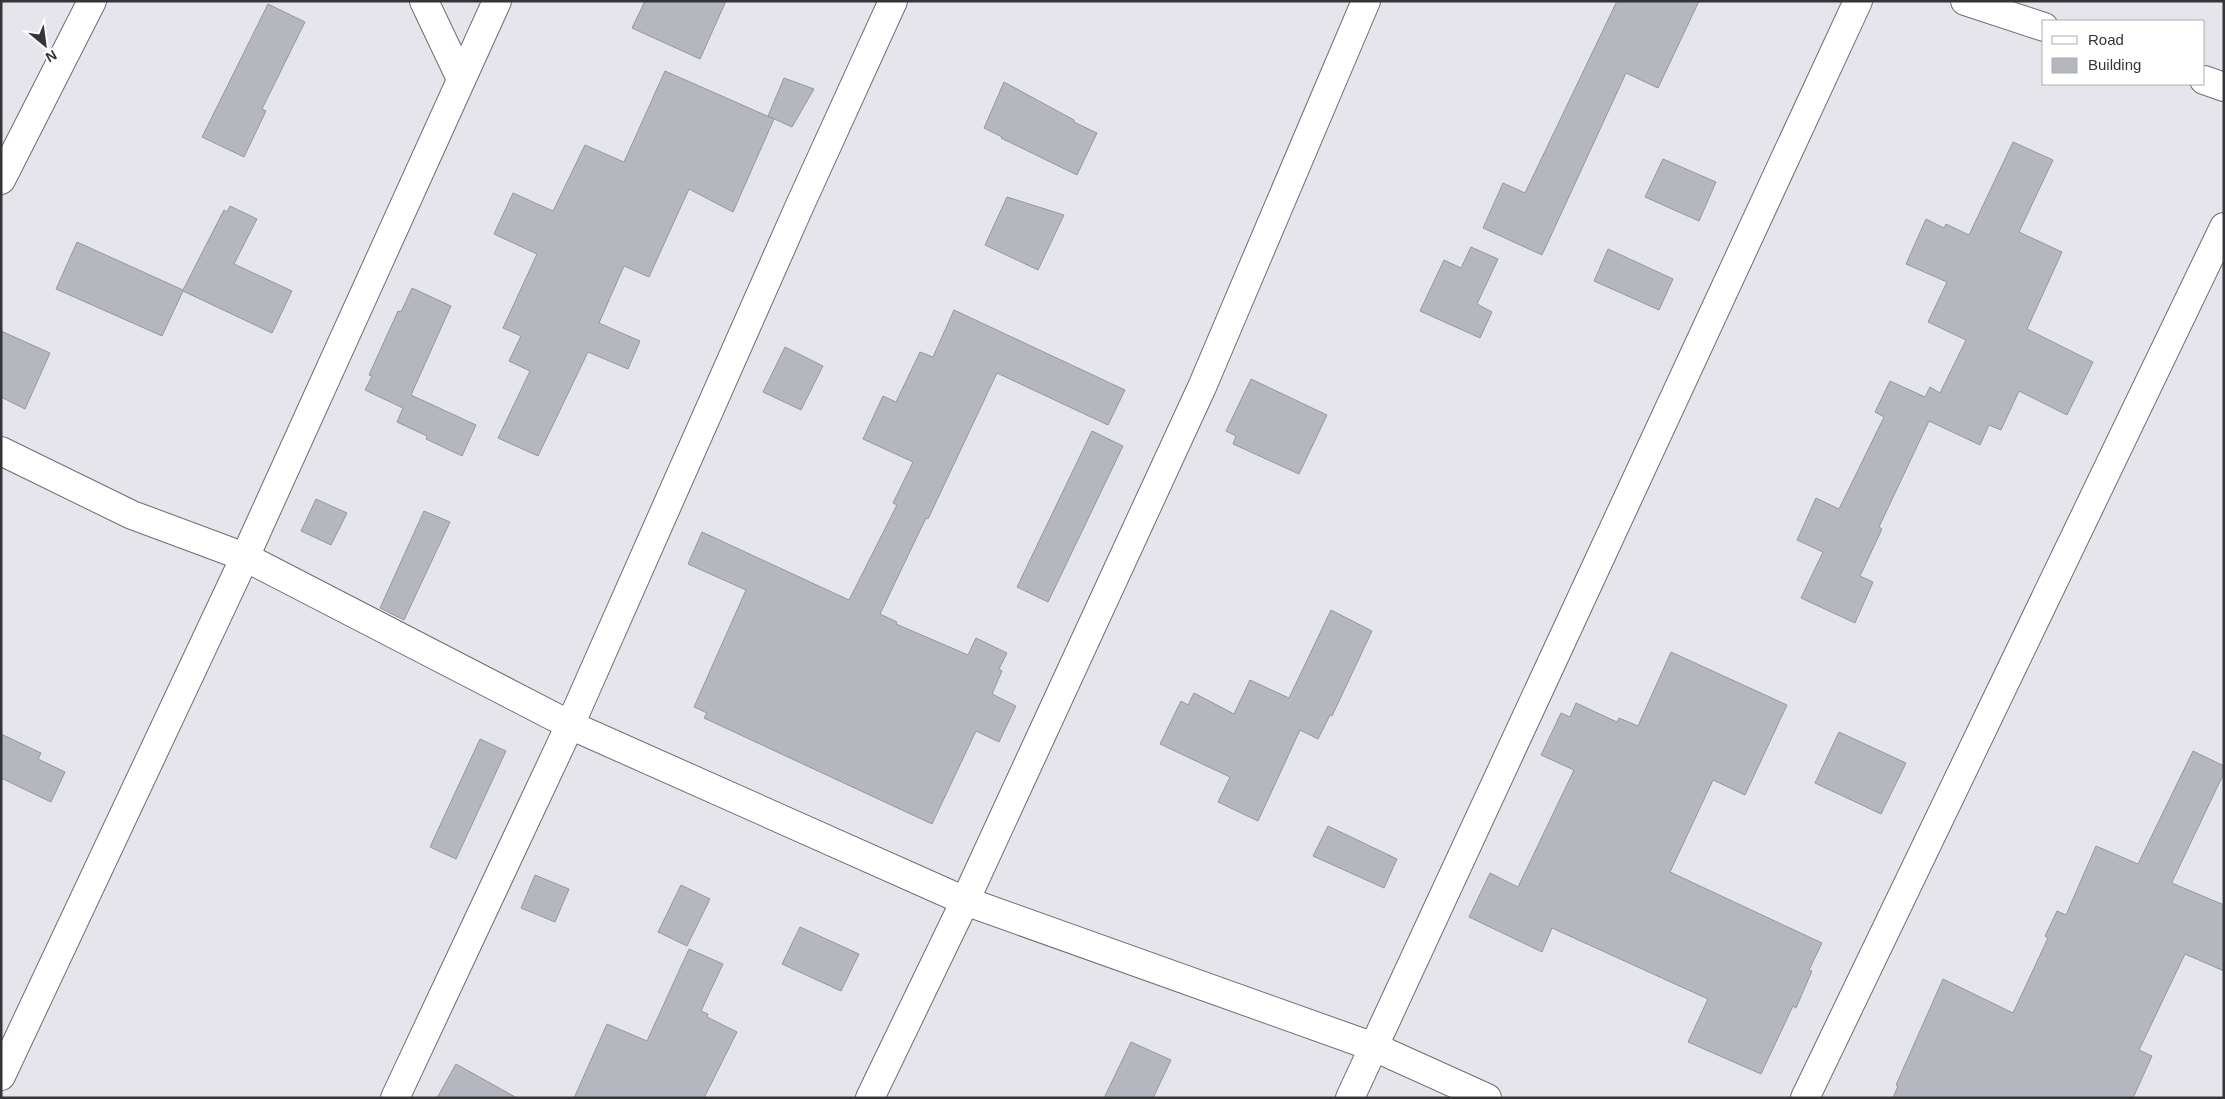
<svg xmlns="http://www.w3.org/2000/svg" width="2225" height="1099" font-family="Helvetica,sans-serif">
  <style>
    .building { fill: #b4b7bd; stroke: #95989d }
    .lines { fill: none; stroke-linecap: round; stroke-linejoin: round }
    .minor-casing { stroke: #6e6d73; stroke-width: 30 }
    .minor { stroke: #fff; stroke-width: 28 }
  </style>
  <rect width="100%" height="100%" fill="#e6e5ec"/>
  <g class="building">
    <path d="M 645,1 L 726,1 L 700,59 L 632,28 Z"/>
    <path d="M 1617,1 L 1699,1 L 1658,88 L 1626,73 L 1542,255 L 1483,228 L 1503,183 L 1525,193 Z"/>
    <path d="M 268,4 L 305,22 L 262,109 L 266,111 L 244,157 L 202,137 Z"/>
    <path d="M 665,71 L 774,119 L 733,212 L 689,189 L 649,277 L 624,266 L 599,323 L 640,341 L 628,369 L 588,352 L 538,456 L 498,438 L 530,371 L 509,361 L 521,336 L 503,328 L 537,254 L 494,234 L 513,193 L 553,211 L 585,145 L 624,162 Z"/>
    <path d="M 784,78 L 814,89 L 792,127 L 768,116 Z"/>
    <path d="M 1004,82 L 1074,120 L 1074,122 L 1097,133 L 1077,175 L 1001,138 L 1002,137 L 984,128 Z"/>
    <path d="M 2013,142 L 2053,160 L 2019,232 L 2062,252 L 2027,329 L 2093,362 L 2067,415 L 2019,391 L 2001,430 L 1989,425 L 1980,445 L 1929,421 L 1879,527 L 1882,529 L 1860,576 L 1873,582 L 1855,623 L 1801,598 L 1823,552 L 1797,540 L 1816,498 L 1839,509 L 1884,417 L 1875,412 L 1890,381 L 1925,397 L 1930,387 L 1940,393 L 1966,340 L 1928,322 L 1947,282 L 1906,264 L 1926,219 L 1944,228 L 1946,224 L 1969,235 Z"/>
    <path d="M 1663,159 L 1716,182 L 1699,221 L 1645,197 Z"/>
    <path d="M 1007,197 L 1064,215 L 1038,270 L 985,245 Z"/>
    <path d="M 230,206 L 257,219 L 234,264 L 292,291 L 272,333 L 183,291 L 162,336 L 56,289 L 77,242 L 183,290 L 224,210 L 227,212 Z"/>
    <path d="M 1471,247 L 1498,259 L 1477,304 L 1492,312 L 1480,338 L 1420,311 L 1444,260 L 1461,268 Z"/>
    <path d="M 1608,249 L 1673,279 L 1659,310 L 1594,281 Z"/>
    <path d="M 412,288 L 451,306 L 411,395 L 476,425 L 462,456 L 426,439 L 427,436 L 397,422 L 403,408 L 365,390 L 372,376 L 369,375 L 398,311 L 401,312 Z"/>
    <path d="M 954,310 L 1125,390 L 1108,425 L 997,373 L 928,519 L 926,518 L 880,614 L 897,622 L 896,624 L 968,655 L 976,638 L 1007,653 L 999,669 L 1002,671 L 992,694 L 1016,706 L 999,742 L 976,731 L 932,824 L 704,718 L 707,713 L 694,707 L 746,590 L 688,564 L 702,532 L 849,600 L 897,505 L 893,503 L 913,462 L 863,439 L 883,396 L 896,402 L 920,352 L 933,357 Z"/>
    <path d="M 1,331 L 50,353 L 25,409 L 1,397 Z"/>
    <path d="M 785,347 L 823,366 L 801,410 L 763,392 Z"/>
    <path d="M 1251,379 L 1327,415 L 1299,474 L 1233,444 L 1236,436 L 1226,431 Z"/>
    <path d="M 1092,431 L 1123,446 L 1048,602 L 1017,587 Z"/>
    <path d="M 316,499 L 347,513 L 331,545 L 301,531 Z"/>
    <path d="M 424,511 L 450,522 L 404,620 L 380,608 Z"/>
    <path d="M 1331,610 L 1372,631 L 1332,716 L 1330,715 L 1318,739 L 1300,730 L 1258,821 L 1218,802 L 1230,777 L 1160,744 L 1181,701 L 1188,705 L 1194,693 L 1234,714 L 1250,680 L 1289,698 Z"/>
    <path d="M 1671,652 L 1787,705 L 1745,795 L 1713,780 L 1670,872 L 1822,943 L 1809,970 L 1812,971 L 1796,1008 L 1793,1006 L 1761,1074 L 1688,1042 L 1708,999 L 1552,928 L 1542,952 L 1469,917 L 1490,873 L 1518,887 L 1574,770 L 1541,755 L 1561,713 L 1570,717 L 1576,703 L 1617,722 L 1619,718 L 1638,726 Z"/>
    <path d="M 1839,732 L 1906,763 L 1881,814 L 1815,783 Z"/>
    <path d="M 1,734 L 41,753 L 38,759 L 65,772 L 51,802 L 1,778 Z"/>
    <path d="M 480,739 L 506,751 L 456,859 L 430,847 Z"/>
    <path d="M 2193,751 L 2224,766 L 2224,773 L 2172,882 L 2174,884 L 2224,905 L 2224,971 L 2185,954 L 2139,1050 L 2152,1056 L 2133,1098 L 1893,1098 L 1898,1086 L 1896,1085 L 1943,979 L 2013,1013 L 2048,938 L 2045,936 L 2057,911 L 2066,915 L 2096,846 L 2138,864 Z"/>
    <path d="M 1328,826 L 1397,859 L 1384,888 L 1313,856 Z"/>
    <path d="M 535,875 L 569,889 L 555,922 L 521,908 Z"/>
    <path d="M 681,885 L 710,899 L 687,946 L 658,932 Z"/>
    <path d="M 800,927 L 859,954 L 841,991 L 782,964 Z"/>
    <path d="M 689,949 L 723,964 L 701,1011 L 708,1014 L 707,1017 L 737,1032 L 704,1098 L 574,1098 L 607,1024 L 647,1041 Z"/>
    <path d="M 1131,1042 L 1171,1060 L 1153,1098 L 1104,1098 Z"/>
    <path d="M 456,1064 L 517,1098 L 437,1098 Z"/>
  </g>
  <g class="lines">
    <defs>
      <g id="minor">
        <path d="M 424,1 L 461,79"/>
        <path d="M 1965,1 L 2044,27"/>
        <path d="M 2204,80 L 2224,87"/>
        <path d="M 1,180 L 92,1"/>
        <path d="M 1,451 L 132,515 L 245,557 L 570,725 L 965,901 L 1374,1047 L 1487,1098"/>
        <path d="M 1,1076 L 245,557 L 497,1"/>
        <path d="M 395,1098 L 570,725 L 800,205 L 893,1"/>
        <path d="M 870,1098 L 965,901 L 1202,387 L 1366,1"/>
        <path d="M 1350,1098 L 1858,1"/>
        <path d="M 1805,1098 L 2224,227"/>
      </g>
    </defs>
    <use href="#minor" class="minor-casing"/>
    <use href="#minor" class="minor"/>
  </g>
  <rect width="2225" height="1099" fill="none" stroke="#353537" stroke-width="5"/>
  <rect x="2042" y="20" width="162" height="65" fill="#ffffff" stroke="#aeaeaf"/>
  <rect x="2052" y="36" width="25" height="8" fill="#ffffff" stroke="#aeaeaf"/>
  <text x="2088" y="45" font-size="15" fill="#353537">Road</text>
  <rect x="2052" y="58" width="25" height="15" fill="#b4b7bd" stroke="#aeaeaf"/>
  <text x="2088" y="70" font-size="15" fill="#353537">Building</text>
  <g transform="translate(45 45) rotate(151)" stroke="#ffffff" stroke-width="4" paint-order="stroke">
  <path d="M0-4L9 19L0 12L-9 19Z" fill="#353537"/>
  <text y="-8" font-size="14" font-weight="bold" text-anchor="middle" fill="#353537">N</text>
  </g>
</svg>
